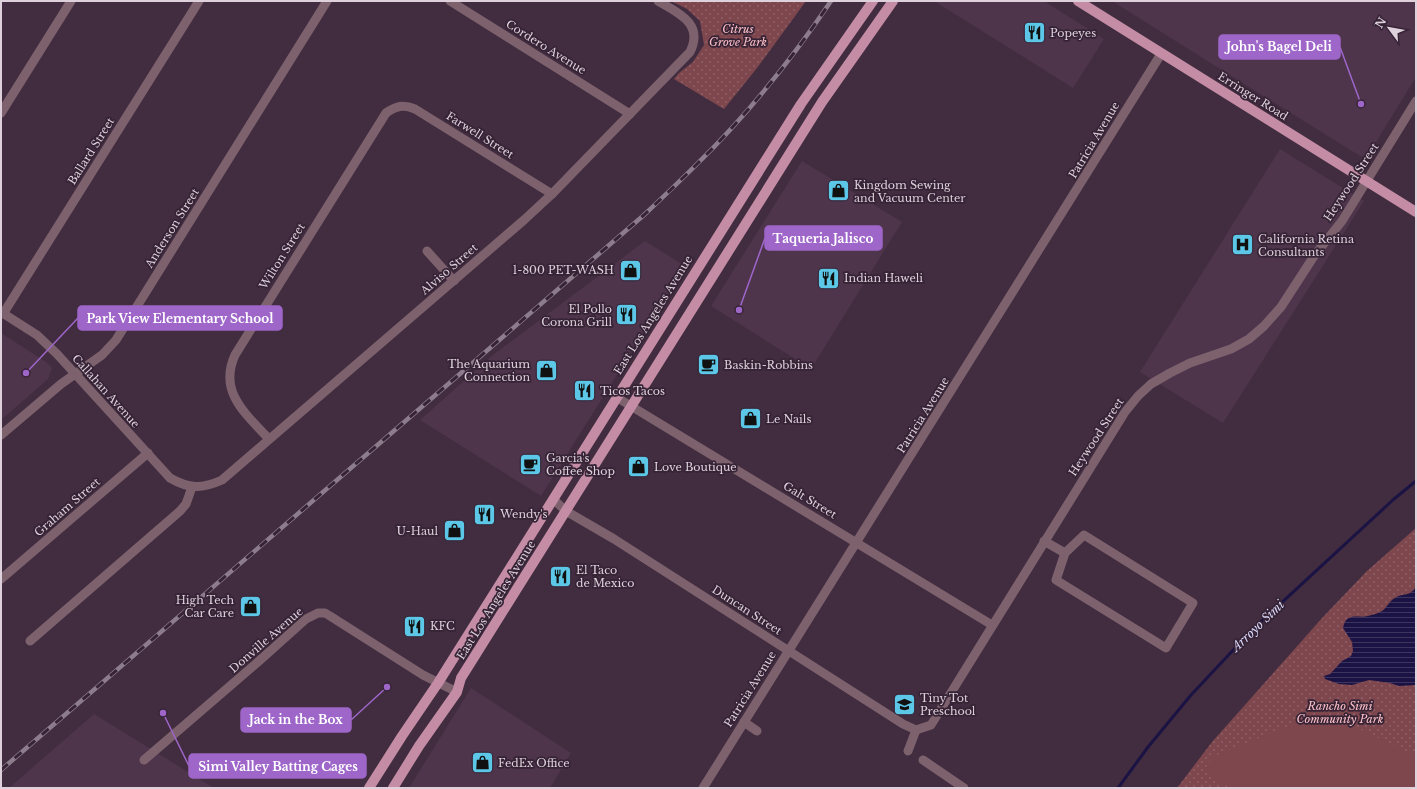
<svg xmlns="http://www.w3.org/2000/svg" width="1417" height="789" font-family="'Libre Baskerville',serif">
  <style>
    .built { fill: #4e354c }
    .park { fill: url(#park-dots) }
    .garden { fill: #7e474e }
    .water { fill: url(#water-rules) }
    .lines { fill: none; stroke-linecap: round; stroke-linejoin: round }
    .stream { stroke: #1c1345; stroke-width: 3 }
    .minor { stroke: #7d626e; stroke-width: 9 }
    .major { stroke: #c48ca5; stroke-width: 10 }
    .rail-casing { stroke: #8d7c8b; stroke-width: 4.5 }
    .rail { stroke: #362335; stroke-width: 3; stroke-dasharray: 9; stroke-linecap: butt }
    .labels { text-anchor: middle; stroke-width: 3.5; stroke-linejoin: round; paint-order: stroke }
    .park-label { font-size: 11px; font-style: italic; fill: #fec1c7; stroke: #362335 }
    .poi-label { font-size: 11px; fill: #ded1dc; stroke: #362335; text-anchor: start }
    .street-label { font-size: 11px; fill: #ded1dc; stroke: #362335 }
    .water-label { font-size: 12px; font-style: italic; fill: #dadafd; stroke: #362335 }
    .leader { fill: none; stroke: #9e66c9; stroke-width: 1.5 }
    .callout-dot { fill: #9e66c9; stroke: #362335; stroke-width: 1.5 }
    .callout { fill: #9e66c9; stroke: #9e66c9; stroke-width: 1.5 }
    .callout-label { font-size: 12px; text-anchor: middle; font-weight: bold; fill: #fff }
  </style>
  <defs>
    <pattern id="park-dots" width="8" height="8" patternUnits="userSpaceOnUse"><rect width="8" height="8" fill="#7e474e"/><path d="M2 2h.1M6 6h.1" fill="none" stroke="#906067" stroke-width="1.8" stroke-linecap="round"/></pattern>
    <pattern id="water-rules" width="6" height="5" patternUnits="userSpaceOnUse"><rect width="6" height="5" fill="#1c1345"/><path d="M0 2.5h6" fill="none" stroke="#3d345f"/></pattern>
  </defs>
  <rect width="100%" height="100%" fill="#412d3f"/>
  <g class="built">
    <path d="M 934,1 L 1044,1 L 1104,39 L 1073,88 Z"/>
    <path d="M 1112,1 L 1416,1 L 1416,77 L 1370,152 L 1364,156 L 1360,156 L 1236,79 Z"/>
    <path d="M 1280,149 L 1364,201 L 1223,423 L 1140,372 Z"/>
    <path d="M 802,161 L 902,222 L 811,369 L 711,306 Z"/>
    <path d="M 645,241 L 685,266 L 541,496 L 420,420 L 493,355 Z"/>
    <path d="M 1,333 L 46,362 L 52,368 L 48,379 L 1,420 Z"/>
    <path d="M 471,688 L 571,753 L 550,788 L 409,788 Z"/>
    <path d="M 94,714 L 214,788 L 9,788 Z"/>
  </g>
  <g class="park">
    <path d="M 671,1 L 806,1 L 757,68 L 724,109 L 674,79 L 679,73 L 693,62 L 704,45 L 700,21 L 687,9 Z"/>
    <path d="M 1416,528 L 1416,788 L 1177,788 L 1212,742 L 1323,617 L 1367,571 Z"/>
  </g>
  <path class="garden" d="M 1324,712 L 1416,756 L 1416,788 L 1230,788 L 1203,771 L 1214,756 Z"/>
  <path class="water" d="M 1416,587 L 1416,685 L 1399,686 L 1390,683 L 1369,680 L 1352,685 L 1339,684 L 1325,679 L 1324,676 L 1330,674 L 1342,661 L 1351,656 L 1353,651 L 1352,642 L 1343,628 C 1344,624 1345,620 1349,618 C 1355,615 1362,618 1368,616 C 1372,615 1379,613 1382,611 C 1386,609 1389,601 1395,598 C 1404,592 1408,598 1416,587 Z"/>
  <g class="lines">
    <path class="stream" d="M 1118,788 L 1148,747 L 1191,695 L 1252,630 L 1394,499 L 1416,481"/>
    <g class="minor">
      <path d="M 450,1 L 630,114"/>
      <path d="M 1,113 L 71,1"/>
      <path d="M 427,251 L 454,281"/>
      <path d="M 1,312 L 37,335 L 57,354 L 170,478 C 189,489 202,489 222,480 L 524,220 L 552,194 L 690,52 C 704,24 679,13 658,1"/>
      <path d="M 3,314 L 199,1"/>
      <path d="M 616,397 L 992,625"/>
      <path d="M 1,435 L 61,384 L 102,355 L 116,340 L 327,1"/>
      <path d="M 269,439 C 246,414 218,392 235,355 L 386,113 C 396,106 403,104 415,109 L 552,194"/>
      <path d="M 553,499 L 566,511 L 614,539 L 903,724 L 916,730 L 931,725 L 1125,412 L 1138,396 L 1151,384 L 1170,373 L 1190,363 L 1231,349 L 1249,339 L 1264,326 L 1281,307 L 1314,256 L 1342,221 L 1416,101"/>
      <path d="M 1084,535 L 1193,603 L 1166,648 L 1056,580 L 1065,553 Z"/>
      <path d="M 1044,541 L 1065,553"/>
      <path d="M 1,579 L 148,453"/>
      <path d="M 30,641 L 180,511 L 186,504 L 192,487"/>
      <path d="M 744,722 L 757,731"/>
      <path d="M 908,751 L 916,730"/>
      <path d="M 144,760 L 259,661 L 306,619 L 318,613 L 325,613 L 330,616 L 423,675 L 457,692"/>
      <path d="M 923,760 L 964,788"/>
      <path d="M 703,788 L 1161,54"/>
    </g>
    <g class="major">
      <path d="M 1078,1 L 1416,212"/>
      <path d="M 369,788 L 402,736 L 438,683 L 801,104 L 873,1"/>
      <path d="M 393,788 L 419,746 L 457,692 L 461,678 L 822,102 L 893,1"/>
    </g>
    <defs>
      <path id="rail" d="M 1,770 L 644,215 C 662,198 680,181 697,164 C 747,115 792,59 831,1"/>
    </defs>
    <use href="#rail" class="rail-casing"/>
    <use href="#rail" class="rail"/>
  </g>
  <defs>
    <symbol id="restaurant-square" viewBox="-11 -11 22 22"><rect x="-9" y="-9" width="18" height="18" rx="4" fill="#5cc7e7" stroke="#362335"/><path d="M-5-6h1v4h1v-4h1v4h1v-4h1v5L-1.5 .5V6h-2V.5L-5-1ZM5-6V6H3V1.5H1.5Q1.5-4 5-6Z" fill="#111"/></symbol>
    <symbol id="shop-square" viewBox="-11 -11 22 22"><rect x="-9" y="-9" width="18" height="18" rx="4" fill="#5cc7e7" stroke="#362335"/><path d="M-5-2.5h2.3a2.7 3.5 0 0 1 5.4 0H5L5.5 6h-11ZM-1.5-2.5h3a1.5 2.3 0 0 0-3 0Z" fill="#111"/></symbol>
    <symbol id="hospital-square" viewBox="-11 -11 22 22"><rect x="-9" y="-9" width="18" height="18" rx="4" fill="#5cc7e7" stroke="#362335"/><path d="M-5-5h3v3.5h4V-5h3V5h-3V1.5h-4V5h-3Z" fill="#111"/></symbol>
    <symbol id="cafe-square" viewBox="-11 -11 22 22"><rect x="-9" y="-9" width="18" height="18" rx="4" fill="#5cc7e7" stroke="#362335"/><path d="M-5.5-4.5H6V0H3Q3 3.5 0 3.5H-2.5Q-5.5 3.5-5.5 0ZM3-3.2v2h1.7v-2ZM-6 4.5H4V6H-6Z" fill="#111"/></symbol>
    <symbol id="school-square" viewBox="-11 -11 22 22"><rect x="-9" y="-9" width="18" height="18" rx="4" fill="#5cc7e7" stroke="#362335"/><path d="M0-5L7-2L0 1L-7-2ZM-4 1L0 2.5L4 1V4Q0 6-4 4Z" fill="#111"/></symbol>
  </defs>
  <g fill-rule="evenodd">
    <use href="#restaurant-square" x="1022" y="20" width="25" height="25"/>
    <use href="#shop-square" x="826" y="178" width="25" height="25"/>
    <use href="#hospital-square" x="1230" y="232" width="25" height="25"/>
    <use href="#shop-square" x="618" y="258" width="25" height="25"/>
    <use href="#restaurant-square" x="816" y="266" width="25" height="25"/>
    <use href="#restaurant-square" x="614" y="302" width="25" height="25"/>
    <use href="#cafe-square" x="696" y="352" width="25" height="25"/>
    <use href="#shop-square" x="534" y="358" width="25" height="25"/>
    <use href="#restaurant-square" x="572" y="378" width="25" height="25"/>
    <use href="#shop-square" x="738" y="406" width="25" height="25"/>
    <use href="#cafe-square" x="518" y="452" width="25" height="25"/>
    <use href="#shop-square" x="626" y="454" width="25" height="25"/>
    <use href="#restaurant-square" x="472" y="502" width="25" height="25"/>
    <use href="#shop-square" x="442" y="518" width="25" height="25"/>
    <use href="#restaurant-square" x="548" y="564" width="25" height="25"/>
    <use href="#shop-square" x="238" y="594" width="25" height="25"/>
    <use href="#restaurant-square" x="402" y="614" width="25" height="25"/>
    <use href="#school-square" x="892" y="692" width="25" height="25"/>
    <use href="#shop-square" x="470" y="750" width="25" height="25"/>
  </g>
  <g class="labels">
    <g class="park-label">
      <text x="738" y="33">Citrus<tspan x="738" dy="13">Grove Park</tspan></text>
      <text x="1340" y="710">Rancho Simi<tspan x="1340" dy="13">Community Park</tspan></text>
    </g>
    <g class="poi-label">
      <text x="1050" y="37">Popeyes</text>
      <text x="854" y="189">Kingdom Sewing<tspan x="854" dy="13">and Vacuum Center</tspan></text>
      <text x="1258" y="243">California Retina<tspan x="1258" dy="13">Consultants</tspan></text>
      <text x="614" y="274" text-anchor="end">1-800 PET-WASH</text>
      <text x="844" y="282">Indian Haweli</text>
      <text x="612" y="313" text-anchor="end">El Pollo<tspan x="612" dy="13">Corona Grill</tspan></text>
      <text x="530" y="368" text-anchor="end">The Aquarium<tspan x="530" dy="13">Connection</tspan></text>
      <text x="724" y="369">Baskin-Robbins</text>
      <text x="600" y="395">Ticos Tacos</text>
      <text x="766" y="423">Le Nails</text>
      <text x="546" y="462">Garcia's<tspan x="546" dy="13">Coffee Shop</tspan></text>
      <text x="654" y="471">Love Boutique</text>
      <text x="500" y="518">Wendy's</text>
      <text x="438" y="535" text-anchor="end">U-Haul</text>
      <text x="576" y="574">El Taco<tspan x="576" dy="13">de Mexico</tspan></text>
      <text x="234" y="604" text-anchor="end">High Tech<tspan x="234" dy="13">Car Care</tspan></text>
      <text x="430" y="630">KFC</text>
      <text x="920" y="702">Tiny Tot<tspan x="920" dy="13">Preschool</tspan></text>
      <text x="498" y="767">FedEx Office</text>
    </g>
    <g class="street-label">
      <text transform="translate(546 47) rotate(32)" y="4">Cordero Avenue</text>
      <text transform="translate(1253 96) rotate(32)" y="4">Erringer Road</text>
      <text transform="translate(480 135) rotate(32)" y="4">Farwell Street</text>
      <text transform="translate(1094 140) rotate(-59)" y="4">Patricia Avenue</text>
      <text transform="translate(91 151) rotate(-58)" y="4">Ballard Street</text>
      <text transform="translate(1351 182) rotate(-57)" y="4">Heywood Street</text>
      <text transform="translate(172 228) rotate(-58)" y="4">Anderson Street</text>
      <text transform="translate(282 256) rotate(-58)" y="4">Wilton Street</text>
      <text transform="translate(449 269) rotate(-41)" y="4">Alviso Street</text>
      <text transform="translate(653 315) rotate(-58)" y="4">East Los Angeles Avenue</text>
      <text transform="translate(106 391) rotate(48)" y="4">Callahan Avenue</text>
      <text transform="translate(923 415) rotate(-58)" y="4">Patricia Avenue</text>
      <text transform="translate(1096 437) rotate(-57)" y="4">Heywood Street</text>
      <text transform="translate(810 500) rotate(31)" y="4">Galt Street</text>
      <text transform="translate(67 507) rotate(-41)" y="4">Graham Street</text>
      <text transform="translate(496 600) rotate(-58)" y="4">East Los Angeles Avenue</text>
      <text transform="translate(747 610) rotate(33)" y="4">Duncan Street</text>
      <text transform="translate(266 640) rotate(-41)" y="4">Donville Avenue</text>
      <text transform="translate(750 689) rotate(-58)" y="4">Patricia Avenue</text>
    </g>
    <g class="water-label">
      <text transform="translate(1258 626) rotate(-44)" y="4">Arroyo Simi</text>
    </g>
  </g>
  <path class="leader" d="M1361 104L1340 47M739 310L765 238M26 373L78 318M387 687L351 720M163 713L189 766"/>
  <g class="callout-dot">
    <circle cx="1361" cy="104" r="4"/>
    <circle cx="739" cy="310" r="4"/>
    <circle cx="26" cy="373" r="4"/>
    <circle cx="387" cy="687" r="4"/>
    <circle cx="163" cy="713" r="4"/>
  </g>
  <g class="callout">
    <rect x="1219" y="35" width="121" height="24" rx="4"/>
    <rect x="765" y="226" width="117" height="24" rx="4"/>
    <rect x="78" y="306" width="204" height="24" rx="4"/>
    <rect x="241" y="708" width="110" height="24" rx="4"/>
    <rect x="189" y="754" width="177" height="24" rx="4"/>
  </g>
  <g class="callout-label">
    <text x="1279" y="51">John's Bagel Deli</text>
    <text x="823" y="243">Taqueria Jalisco</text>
    <text x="180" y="323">Park View Elementary School</text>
    <text x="296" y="724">Jack in the Box</text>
    <text x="278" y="771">Simi Valley Batting Cages</text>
  </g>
  <rect width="1417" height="789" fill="none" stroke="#ded1dc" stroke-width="4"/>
  <g transform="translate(1389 28) rotate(302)" stroke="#362335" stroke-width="3" paint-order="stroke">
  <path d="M0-3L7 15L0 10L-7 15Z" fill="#ded1dc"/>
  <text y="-6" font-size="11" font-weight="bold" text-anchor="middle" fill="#ded1dc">N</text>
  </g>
</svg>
